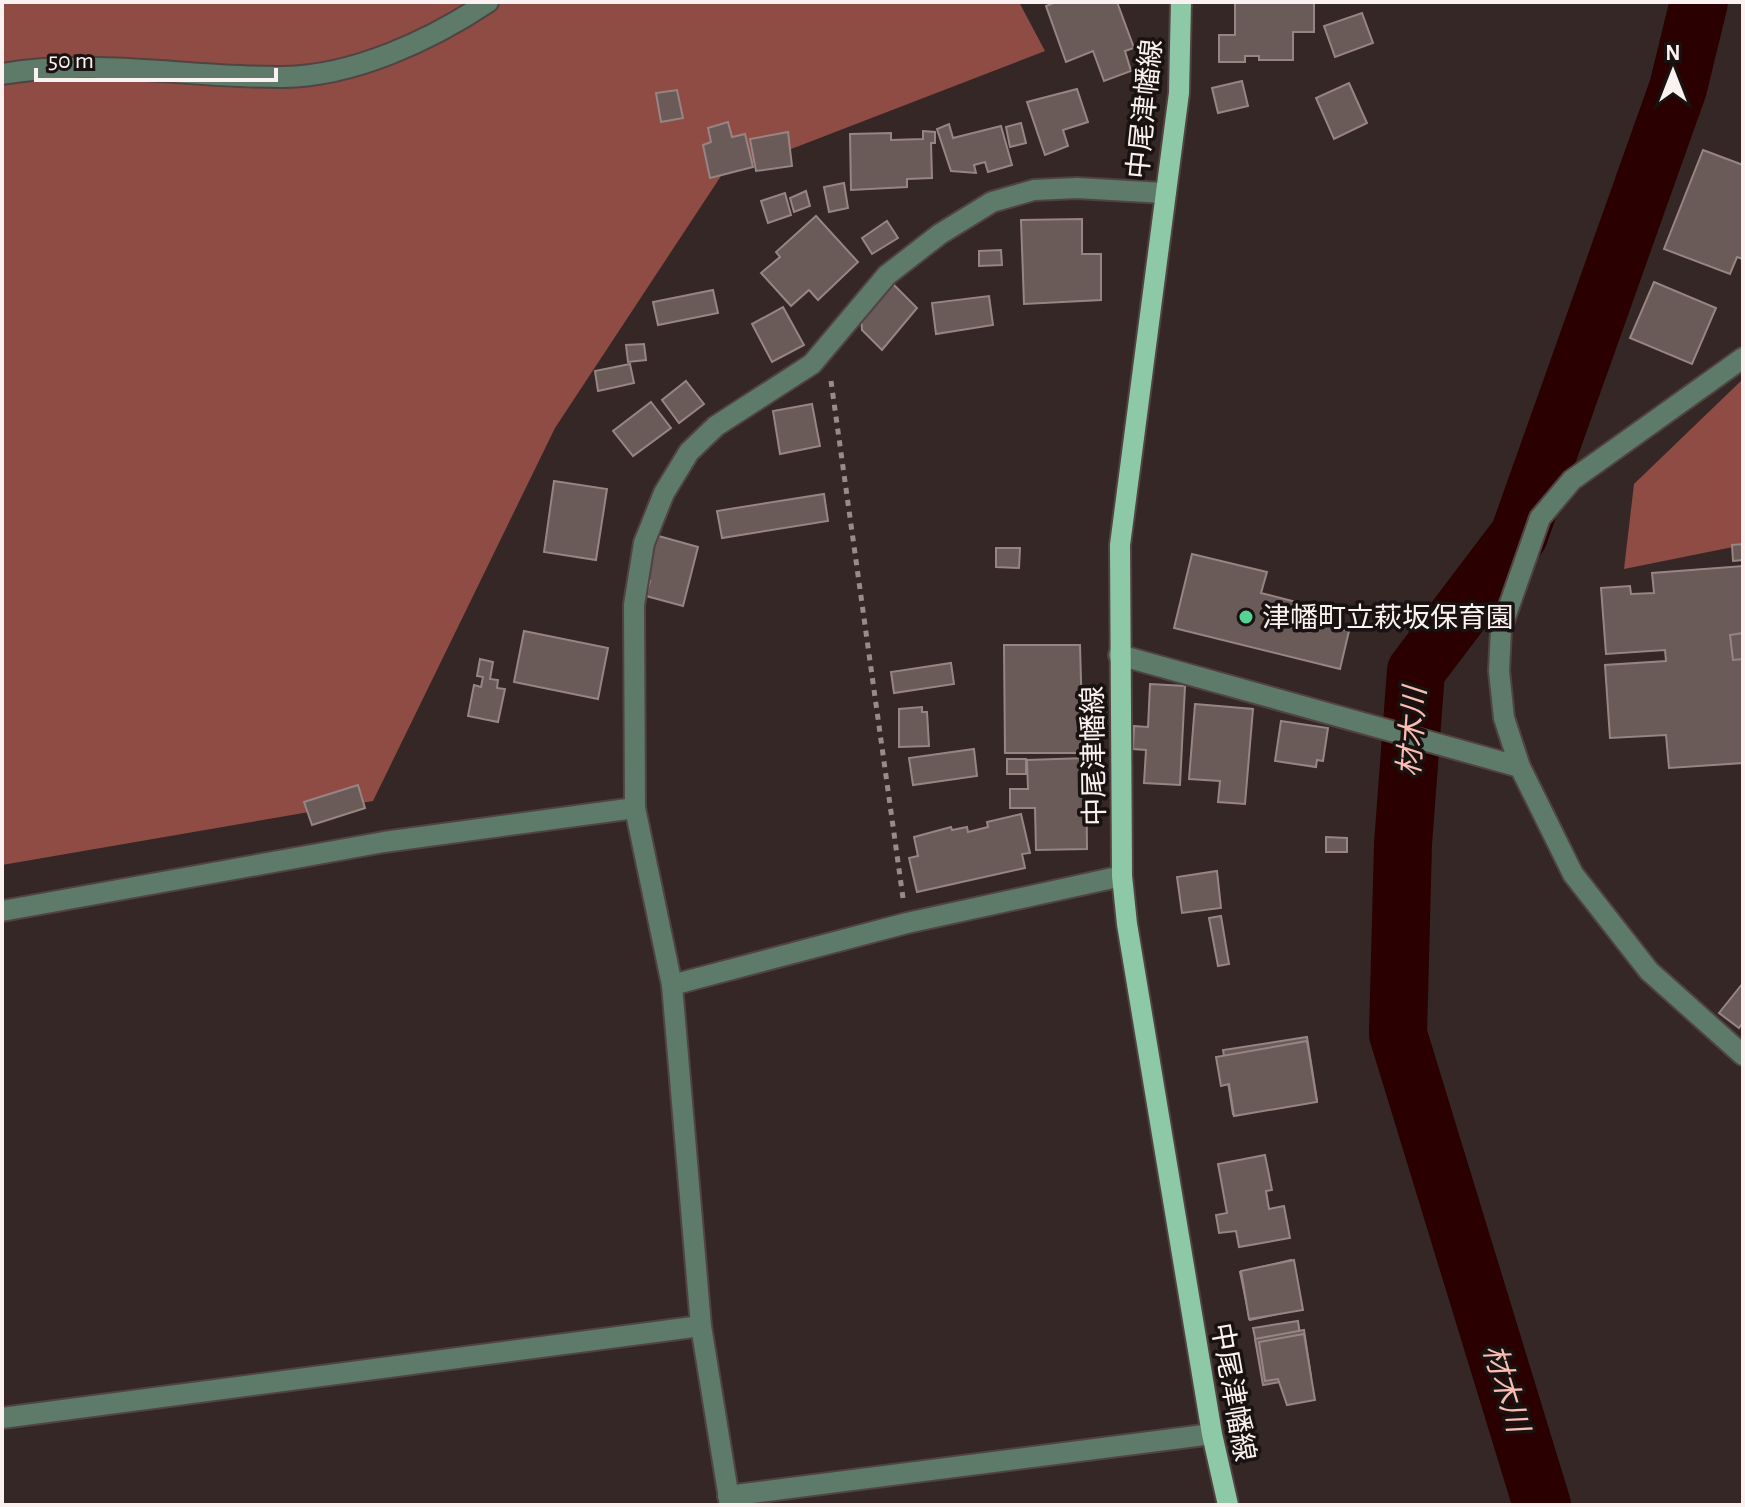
<svg xmlns="http://www.w3.org/2000/svg" width="1745" height="1507" font-family="'Alegreya Sans','Noto Sans JP',sans-serif">
  <style>
    .forest { fill: #8f4c45 }
    .lines { fill: none; stroke-linecap: round; stroke-linejoin: round }
    .river { stroke: #2a0001; stroke-width: 58 }
    .building { fill: #6a5a58; stroke: #968583; stroke-width: 2 }
    .minor-casing { stroke: #514341; stroke-width: 24 }
    .major-casing { stroke: #514341; stroke-width: 24 }
    .path { stroke: #988c8b; stroke-width: 5; stroke-dasharray: 6 6; stroke-linecap: butt }
    .minor { stroke: #5e7a69; stroke-width: 20 }
    .major { stroke: #8ec9a7; stroke-width: 20 }
    .poi-dot { fill: #54d395; stroke: #181211; stroke-width: 3 }
    .labels { text-anchor: middle; stroke-width: 7; stroke-linejoin: round; paint-order: stroke }
    .street-label { font-size: 28px; fill: #fbf1f0; stroke: #181211 }
    .poi-label { font-size: 28px; fill: #fbf1f0; stroke: #181211; text-anchor: start }
    .water-label { font-size: 30px; font-style: italic; fill: #fbbcb4; stroke: #181211 }
  </style>
  <rect width="100%" height="100%" fill="#352725"/>
  <g class="forest">
    <path d="M 2,2 L 1019,2 L 1045,51 L 721,176 L 555,428 L 373,801 L 2,865 Z"/>
    <path d="M 1743,379 L 1743,545 L 1624,569 L 1634,484 Z"/>
  </g>
  <g class="lines">
    <path class="river" d="M 1542,1505 L 1398,1034 L 1403,844 L 1416,671 L 1519,535 L 1678,88 L 1699,2"/>
  </g>
  <g class="building">
    <path d="M 1056,2 L 1117,2 L 1134,48 L 1125,51 L 1131,71 L 1104,81 L 1093,51 L 1066,62 L 1046,6 Z"/>
    <path d="M 1235,2 L 1314,2 L 1314,32 L 1293,32 L 1293,60 L 1259,60 L 1259,56 L 1245,56 L 1245,62 L 1219,62 L 1219,35 L 1235,35 Z"/>
    <path d="M 1362,13 L 1373,43 L 1335,57 L 1324,26 Z"/>
    <path d="M 1242,81 L 1248,106 L 1218,113 L 1212,88 Z"/>
    <path d="M 1349,83 L 1367,123 L 1334,139 L 1316,98 Z"/>
    <path d="M 1077,89 L 1088,122 L 1063,130 L 1068,146 L 1045,155 L 1027,102 Z"/>
    <path d="M 677,90 L 683,118 L 661,122 L 656,93 Z"/>
    <path d="M 728,122 L 732,137 L 745,134 L 753,167 L 710,178 L 703,145 L 711,142 L 708,128 Z"/>
    <path d="M 1021,123 L 1026,143 L 1010,147 L 1006,127 Z"/>
    <path d="M 949,124 L 953,138 L 1001,126 L 1012,165 L 988,172 L 985,162 L 974,165 L 976,173 L 951,171 L 937,129 Z"/>
    <path d="M 923,131 L 935,132 L 935,143 L 931,143 L 932,178 L 907,179 L 907,187 L 851,190 L 850,134 L 891,133 L 891,140 L 923,139 Z"/>
    <path d="M 788,132 L 792,166 L 756,171 L 750,139 Z"/>
    <path d="M 1703,150 L 1743,165 L 1743,259 L 1737,257 L 1730,274 L 1664,249 Z"/>
    <path d="M 844,183 L 848,208 L 829,212 L 824,187 Z"/>
    <path d="M 806,191 L 810,206 L 794,212 L 790,198 Z"/>
    <path d="M 785,193 L 791,215 L 768,223 L 761,201 Z"/>
    <path d="M 816,216 L 858,262 L 818,300 L 809,290 L 791,306 L 761,273 L 780,257 L 776,252 Z"/>
    <path d="M 1082,219 L 1082,254 L 1101,254 L 1101,300 L 1024,304 L 1021,220 Z"/>
    <path d="M 887,221 L 898,238 L 872,254 L 862,238 Z"/>
    <path d="M 1001,250 L 1002,265 L 979,266 L 979,251 Z"/>
    <path d="M 1654,282 L 1716,308 L 1692,364 L 1630,338 Z"/>
    <path d="M 893,284 L 917,308 L 882,350 L 862,330 L 861,317 Z"/>
    <path d="M 713,290 L 718,313 L 658,325 L 653,302 Z"/>
    <path d="M 989,296 L 993,325 L 936,334 L 932,303 Z"/>
    <path d="M 783,307 L 804,345 L 772,362 L 752,324 Z"/>
    <path d="M 644,344 L 646,360 L 628,362 L 626,345 Z"/>
    <path d="M 630,364 L 634,383 L 598,391 L 595,371 Z"/>
    <path d="M 686,381 L 704,404 L 679,423 L 662,400 Z"/>
    <path d="M 651,402 L 671,428 L 633,456 L 613,431 Z"/>
    <path d="M 812,404 L 820,446 L 780,454 L 773,411 Z"/>
    <path d="M 554,481 L 607,489 L 596,560 L 544,552 Z"/>
    <path d="M 824,494 L 828,521 L 722,538 L 717,511 Z"/>
    <path d="M 655,535 L 698,547 L 683,606 L 646,596 L 650,581 L 643,579 Z"/>
    <path d="M 1743,544 L 1743,560 L 1733,561 L 1732,545 Z"/>
    <path d="M 996,548 L 1020,548 L 1019,568 L 996,567 Z"/>
    <path d="M 1192,554 L 1267,572 L 1261,593 L 1308,605 L 1304,620 L 1349,631 L 1340,669 L 1174,628 Z"/>
    <path d="M 1743,566 L 1743,763 L 1669,768 L 1666,735 L 1610,738 L 1605,665 L 1666,661 L 1665,650 L 1606,654 L 1601,588 L 1630,586 L 1631,594 L 1654,593 L 1652,573 Z"/>
    <path d="M 524,631 L 608,648 L 598,699 L 514,682 Z"/>
    <path d="M 1743,633 L 1743,659 L 1733,660 L 1730,635 Z"/>
    <path d="M 1004,645 L 1080,645 L 1083,753 L 1005,753 Z"/>
    <path d="M 480,659 L 493,662 L 490,679 L 498,680 L 497,688 L 505,689 L 498,722 L 468,716 L 474,685 L 481,687 L 483,677 L 477,676 Z"/>
    <path d="M 951,663 L 954,684 L 894,693 L 891,672 Z"/>
    <path d="M 1150,684 L 1185,686 L 1180,785 L 1144,783 L 1146,750 L 1133,749 L 1134,726 L 1148,727 Z"/>
    <path d="M 1195,704 L 1253,709 L 1245,804 L 1218,802 L 1220,781 L 1189,779 Z"/>
    <path d="M 922,707 L 922,712 L 927,712 L 929,746 L 899,747 L 899,709 Z"/>
    <path d="M 1281,721 L 1328,728 L 1323,761 L 1317,760 L 1316,767 L 1275,761 Z"/>
    <path d="M 974,749 L 977,776 L 913,785 L 909,758 Z"/>
    <path d="M 1086,758 L 1087,849 L 1036,850 L 1035,808 L 1010,808 L 1010,789 L 1028,789 L 1027,760 Z"/>
    <rect x="1007" y="759" width="19" height="15"/>
    <path d="M 358,785 L 365,808 L 312,825 L 304,802 Z"/>
    <path d="M 1021,814 L 1030,853 L 1022,854 L 1025,868 L 917,892 L 909,858 L 918,856 L 914,837 L 951,827 L 952,830 L 967,827 L 968,832 L 988,827 L 987,822 Z"/>
    <path d="M 1326,837 L 1347,838 L 1347,852 L 1326,852 Z"/>
    <path d="M 1217,871 L 1221,908 L 1182,913 L 1177,877 Z"/>
    <path d="M 1221,916 L 1229,964 L 1218,966 L 1209,918 Z"/>
    <path d="M 1743,983 L 1743,1022 L 1739,1028 L 1719,1013 Z"/>
    <path d="M 1307,1037 L 1317,1101 L 1233,1114 L 1223,1050 Z"/>
    <path d="M 1307,1041 L 1317,1102 L 1234,1116 L 1229,1084 L 1221,1086 L 1216,1057 Z"/>
    <path d="M 1265,1155 L 1272,1190 L 1266,1191 L 1269,1209 L 1284,1206 L 1290,1238 L 1239,1247 L 1236,1231 L 1219,1233 L 1216,1215 L 1227,1213 L 1218,1164 Z"/>
    <path d="M 1291,1260 L 1302,1309 L 1250,1320 L 1240,1272 Z"/>
    <path d="M 1294,1260 L 1303,1310 L 1249,1319 L 1241,1271 Z"/>
    <path d="M 1298,1321 L 1300,1335 L 1256,1342 L 1253,1328 Z"/>
    <path d="M 1304,1330 L 1311,1377 L 1263,1385 L 1255,1339 Z"/>
    <path d="M 1304,1334 L 1315,1400 L 1287,1405 L 1278,1379 L 1265,1381 L 1259,1342 Z"/>
  </g>
  <g class="lines">
    <defs>
      <g id="minor">
        <path d="M 2,74 C 95,58 190,78 284,77 C 354,76 431,40 488,2"/>
        <path d="M 1743,358 L 1572,480 L 1540,518 L 1501,629 L 1499,671 L 1504,718 L 1520,767 L 1573,874 L 1649,971 L 1743,1055"/>
        <path d="M 1119,655 L 1520,767"/>
        <path d="M 2,911 L 384,842 L 635,808"/>
        <path d="M 672,985 L 907,923 L 1122,876"/>
        <path d="M 2,1418 L 701,1326"/>
        <path d="M 728,1496 L 1212,1434"/>
        <path d="M 730,1505 L 701,1326 L 672,985 L 635,808 L 634,605 L 644,543 L 664,493 L 689,452 L 716,426 L 812,364 L 887,275 L 940,234 L 992,202 L 1034,190 L 1077,188 L 1164,193"/>
      </g>
      <path id="major" d="M 1181,2 L 1179,93 L 1120,545 L 1122,876 L 1127,924 L 1212,1434 L 1228,1505"/>
    </defs>
    <use href="#minor" class="minor-casing"/>
    <use href="#major" class="major-casing"/>
    <path class="path" d="M 831,381 L 903,898"/>
    <use href="#minor" class="minor"/>
    <use href="#major" class="major"/>
  </g>
  <circle class="poi-dot" cx="1246" cy="617" r="8"/>
  <g class="labels">
    <g class="street-label">
      <text transform="translate(1144 109) rotate(-84)" y="10">中尾津幡線</text>
      <text transform="translate(1093 756) rotate(-91)" y="10">中尾津幡線</text>
      <text transform="translate(1234 1392) rotate(80)" y="10">中尾津幡線</text>
    </g>
    <g class="poi-label">
      <text x="1262" y="627">津幡町立萩坂保育園</text>
    </g>
    <g class="water-label">
      <text transform="translate(1412 732) rotate(-86)" y="10">材木川</text>
      <text transform="translate(1506 1388) rotate(73)" y="10">材木川</text>
    </g>
  </g>
  <rect width="1745" height="1507" fill="none" stroke="#fbf1f0" stroke-width="8"/>
  <g transform="translate(1673 72)" stroke="#181211" stroke-width="6" paint-order="stroke">
  <path d="M0-6L14 30L0 20L-14 30Z" fill="#fbf1f0"/>
  <text y="-12" font-size="22" font-weight="bold" text-anchor="middle" fill="#fbf1f0">N</text>
  </g>
  <path d="M36 68v12h240v-12" fill="none" stroke="#fbf1f0" stroke-width="4"/>
  <text x="48" y="68" font-size="24" fill="#fbf1f0" stroke="#181211" stroke-width="6" paint-order="stroke">50 m</text>
</svg>
